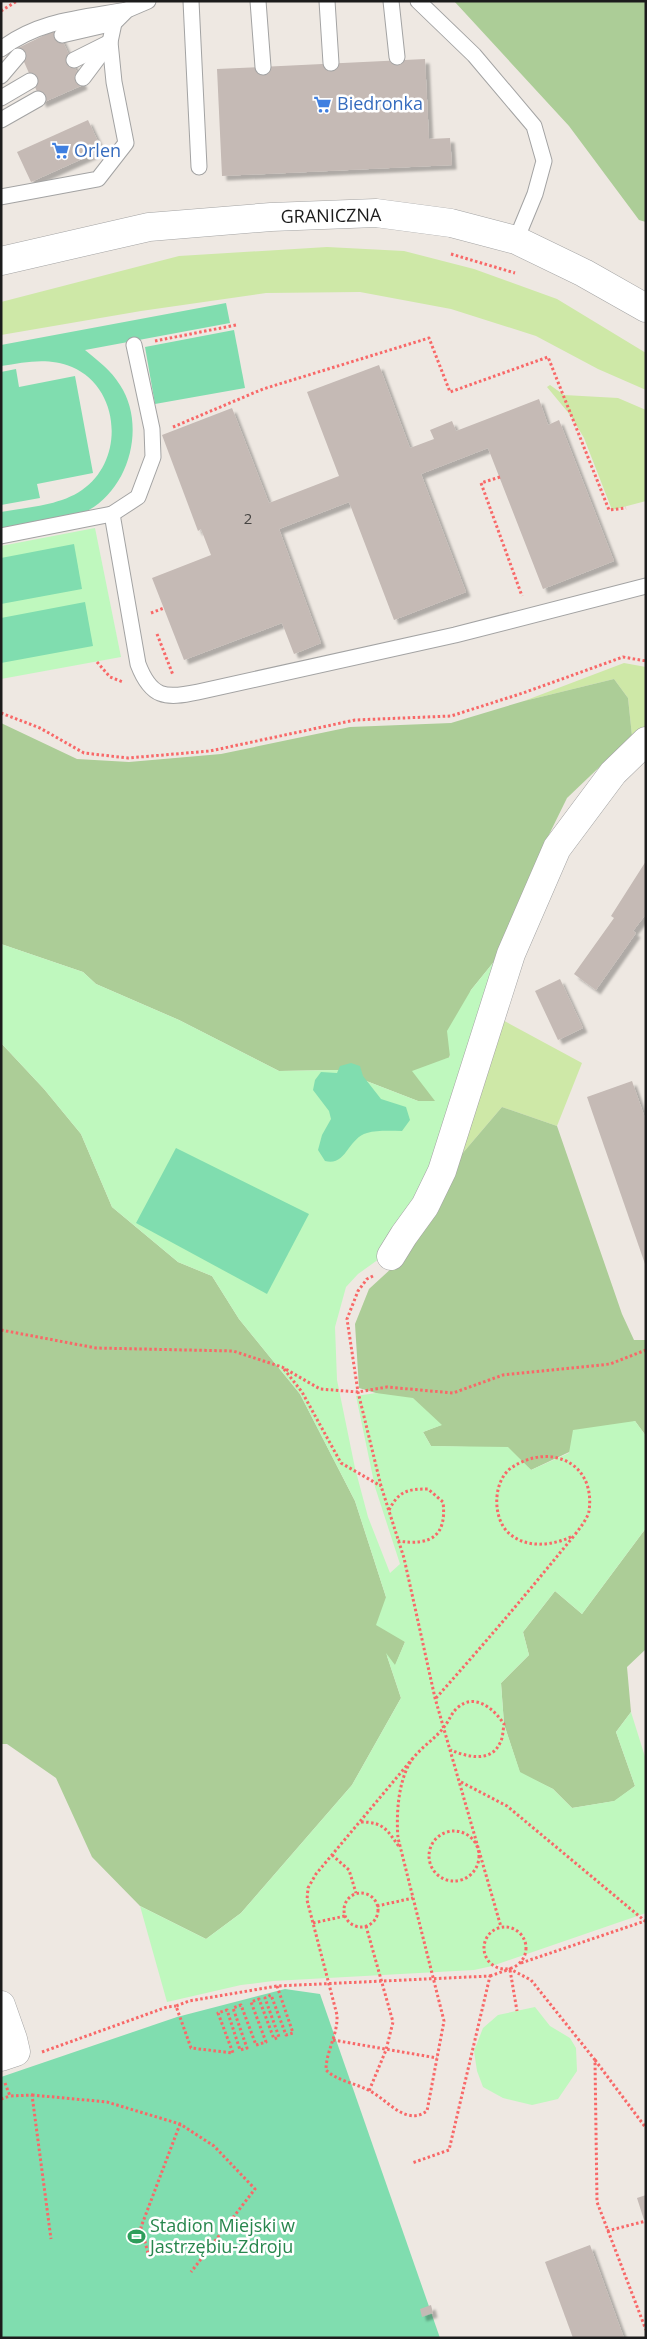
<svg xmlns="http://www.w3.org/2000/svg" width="647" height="2339" font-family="'Open Sans',sans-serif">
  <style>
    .grass { fill: #cee8a7 }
    .forest { fill: #accd97 }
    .park { fill: #bff8be }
    .pitch { fill: #80ddaf }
    .building { fill: #c5bab5; filter: url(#shadow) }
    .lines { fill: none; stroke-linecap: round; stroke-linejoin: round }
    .service-casing { stroke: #a3a3a3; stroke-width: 17 }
    .minor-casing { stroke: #a3a3a3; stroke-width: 29 }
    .tertiary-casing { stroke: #a3a3a3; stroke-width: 29 }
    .path { stroke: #f86868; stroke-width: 3; stroke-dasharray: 2.5 2.5; stroke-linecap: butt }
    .service { stroke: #fff; stroke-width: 15 }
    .minor { stroke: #fff; stroke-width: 28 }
    .tertiary { stroke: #fff; stroke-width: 28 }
    .labels { text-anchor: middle; stroke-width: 5; stroke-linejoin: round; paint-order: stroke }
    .number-label { font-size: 15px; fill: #464442 }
    .shop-label { font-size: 18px; fill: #366cbe; stroke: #fff; text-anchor: start }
    .street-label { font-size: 18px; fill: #1c1c1c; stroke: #fff }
    .leisure-label { font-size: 18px; fill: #27864d; stroke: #fff; text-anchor: start }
  </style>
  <defs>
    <filter id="shadow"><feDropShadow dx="4.5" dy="4.5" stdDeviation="1" flood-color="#0004"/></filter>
  </defs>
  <rect width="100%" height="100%" fill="#eee8e2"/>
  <g class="grass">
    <path d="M 327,247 L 404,251 L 474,269 L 557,299 L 646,353 L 646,390 L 598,369 L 536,336 L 451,309 L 360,292 L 266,293 L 141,311 L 1,335 L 1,302 L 179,256 Z"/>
    <path d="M 550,385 L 564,395 L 618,398 L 646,410 L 646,501 L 612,510 L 584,438 L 571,416 L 547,387 Z"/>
    <path d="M 624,663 L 646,667 L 646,726 L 632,736 L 628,698 L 614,679 L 524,701 Z"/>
    <path d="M 499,1018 L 582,1063 L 557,1126 L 502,1107 L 456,1161 Z"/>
  </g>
  <g class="forest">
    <path d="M 454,1 L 646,1 L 646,222 L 639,220 L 569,126 Z"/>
    <path d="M 614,679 L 628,698 L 632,736 L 567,798 L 539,855 L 505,948 L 471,990 L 435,1101 L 418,1101 L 338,1070 L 279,1071 L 179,1020 L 96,984 L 83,972 L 1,944 L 1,723 L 77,759 L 129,762 L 221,754 L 350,727 L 451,723 L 524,701 Z"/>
    <path d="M 1,1043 L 44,1089 L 81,1134 L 112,1207 L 178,1262 L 212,1276 L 239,1319 L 300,1394 L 355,1501 L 386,1597 L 405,1642 L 395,1666 L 387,1656 L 401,1698 L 352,1785 L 241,1913 L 206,1939 L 140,1906 L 92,1857 L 56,1778 L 7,1744 L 1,1744 Z"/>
    <path d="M 502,1107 L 557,1126 L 622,1314 L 634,1340 L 646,1340 L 646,1436 L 635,1421 L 531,1470 L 508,1448 L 431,1446 L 423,1432 L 441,1425 L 376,1393 L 359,1388 L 355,1324 L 369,1289 L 406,1255 L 456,1161 Z"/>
    <path d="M 646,1528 L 646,1649 L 627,1667 L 631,1712 L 616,1732 L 635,1786 L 615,1801 L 572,1808 L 553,1789 L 520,1773 L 504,1724 L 501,1683 L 529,1655 L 523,1632 L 555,1591 L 582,1614 Z"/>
  </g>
  <g class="park">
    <path d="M 95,528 L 121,657 L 1,679 L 1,546 Z"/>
    <path d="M 1,944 L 83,972 L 96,984 L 179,1020 L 279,1071 L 338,1070 L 418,1101 L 435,1101 L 412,1071 L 450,1057 L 447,1031 L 471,990 L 505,948 L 433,1177 L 379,1259 L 358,1274 L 346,1287 L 335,1327 L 337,1380 L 355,1468 L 368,1517 L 390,1573 L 400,1564 L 375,1487 L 356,1396 L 376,1393 L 413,1398 L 442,1425 L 423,1432 L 431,1446 L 508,1447 L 531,1470 L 569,1453 L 573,1430 L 635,1421 L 646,1436 L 646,1528 L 582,1614 L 555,1591 L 523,1632 L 529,1655 L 501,1683 L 504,1724 L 520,1772 L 553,1789 L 572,1808 L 614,1801 L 635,1786 L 616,1732 L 631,1712 L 646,1760 L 646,1913 L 492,1966 L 474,1970 L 273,1981 L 241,1985 L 167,2002 L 140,1906 L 206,1939 L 241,1913 L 352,1785 L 401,1698 L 386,1653 L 395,1665 L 405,1642 L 376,1625 L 386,1597 L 355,1501 L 300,1394 L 239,1319 L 212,1276 L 178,1262 L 112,1207 L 81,1134 L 44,1089 L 1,1043 Z"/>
    <path d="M 535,2007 L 550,2026 L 570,2038 L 576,2048 L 577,2071 L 558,2099 L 532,2105 L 503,2098 L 483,2087 L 477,2071 L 474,2051 L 483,2028 L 498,2015 Z"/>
  </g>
  <g class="pitch">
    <path d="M 226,303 L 230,323 L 85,350 C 98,361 111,370 120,385 C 147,426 129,492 83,513 C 76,516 66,517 57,519 C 39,524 20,528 1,532 L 1,512 C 27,507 59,506 82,490 C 125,461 121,388 72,367 C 48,357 26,362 1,366 L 1,345 Z"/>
    <path d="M 234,330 L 245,388 L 155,404 L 145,347 Z"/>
    <path d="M 16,369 L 19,387 L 75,376 L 93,473 L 37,484 L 40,498 L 1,505 L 1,372 Z"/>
    <path d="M 74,544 L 82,589 L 1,604 L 1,558 Z"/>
    <path d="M 85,602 L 93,646 L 1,663 L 1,618 Z"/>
    <path d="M 351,1063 L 360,1066 L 363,1076 L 381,1099 L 406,1107 L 410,1120 L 402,1131 C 391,1131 377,1130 367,1133 C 348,1138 346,1167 325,1161 L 318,1150 L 322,1135 L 331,1119 L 329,1111 L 313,1090 L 315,1080 L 321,1072 L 337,1073 L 340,1066 Z"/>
    <path d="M 176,1148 L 309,1214 L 267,1294 L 136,1223 Z"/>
    <path d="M 285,1989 L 320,1994 L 440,2338 L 1,2338 L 1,2077 L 177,2017 Z"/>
  </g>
  <g class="building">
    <path d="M 57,29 L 83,85 L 42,103 L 18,48 Z"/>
    <path d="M 425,59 L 429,139 L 450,138 L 452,165 L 222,176 L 217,69 Z"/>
    <path d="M 88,120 L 102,150 L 31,182 L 17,152 Z"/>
    <path d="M 379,365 L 410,448 L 434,439 L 430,430 L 452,421 L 456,431 L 539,399 L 548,425 L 559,420 L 614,561 L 543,589 L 488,448 L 421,474 L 466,592 L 394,620 L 349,502 L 279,529 L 321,643 L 294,654 L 282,623 L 184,660 L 152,578 L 211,555 L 201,529 L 198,531 L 162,435 L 232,408 L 269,503 L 339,476 L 307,392 Z"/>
    <path d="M 646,861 L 646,914 L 633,931 L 636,933 L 596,990 L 574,974 L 614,918 L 611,916 Z"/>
    <path d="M 560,979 L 583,1028 L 558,1040 L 535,991 Z"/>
    <path d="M 632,1081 L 646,1121 L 645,1264 L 587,1097 Z"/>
    <path d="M 646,2195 L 646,2219 L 644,2220 L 637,2198 Z"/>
    <path d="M 590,2245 L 624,2338 L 573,2338 L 545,2262 Z"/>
    <path d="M 431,2305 L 433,2313 L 422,2317 L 420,2309 Z"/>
  </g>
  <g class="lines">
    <defs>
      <g id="service">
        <path d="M 191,1 L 199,167"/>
        <path d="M 258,1 L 263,67"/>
        <path d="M 327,1 L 331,63"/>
        <path d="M 391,1 L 397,57"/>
        <path d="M 418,1 L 474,55 L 534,126 L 544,161 L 535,194 L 516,240"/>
        <path d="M 62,35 L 114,23"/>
        <path d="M 1,49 C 39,20 81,18 127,10"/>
        <path d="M 1,76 L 18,56"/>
        <path d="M 83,78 L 110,42 L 114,23 L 127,10 L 148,1"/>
        <path d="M 1,98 L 30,81"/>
        <path d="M 1,120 L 38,99"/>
        <path d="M 1,197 L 98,179 L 126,143 L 114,82 L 110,42 L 74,60"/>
        <path d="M 112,514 L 138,497 L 153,457 L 152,429 L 134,345"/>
        <path d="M 1,536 L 112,514 L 138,664 C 151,698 165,699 198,692 L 455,635 L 646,586"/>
      </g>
      <g id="minor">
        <path d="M 391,1256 L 404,1235 L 425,1206 L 442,1171 L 511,954 L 557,848 L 613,773 L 646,741"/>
        <path d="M 1,2005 L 13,2039 L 16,2052 L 1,2057"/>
      </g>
      <path id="tertiary" d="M 1,261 L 149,227 L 271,217 L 376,213 L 451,223 L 516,240 L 584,273 L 646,308"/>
    </defs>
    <use href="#service" class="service-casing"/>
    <use href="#minor" class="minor-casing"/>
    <use href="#tertiary" class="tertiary-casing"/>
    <g class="path">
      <path d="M 1,11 L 17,1"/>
      <path d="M 451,254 L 515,273"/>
      <path d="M 155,341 L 236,325"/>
      <path d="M 173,427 L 263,389 L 429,338 L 450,392 L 548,357 L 609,510 L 626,508"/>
      <path d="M 500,477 L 481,483 L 522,596"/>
      <path d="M 151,613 L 164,608"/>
      <path d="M 157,634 L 173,675"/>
      <path d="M 97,662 L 110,677 L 123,682"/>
      <path d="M 1,713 L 40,728 L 84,753 L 128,758 L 210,751 L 355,720 L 451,716 L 523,693 L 623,657 L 646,661"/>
      <path d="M 373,1276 L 367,1279 L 358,1291 L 347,1319 L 358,1392 L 381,1486 L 404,1558 L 435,1698 L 501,1927"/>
      <path d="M 1,1330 L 96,1348 L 233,1351 L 282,1367 L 320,1389 L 358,1392 L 387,1387 L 453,1393 L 503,1375 L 610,1364 L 646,1350"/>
      <path d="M 284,1369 L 302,1392 L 341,1463 L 381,1486"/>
      <path d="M 389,1510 C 399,1491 407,1489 428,1489 L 443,1502 C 447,1536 431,1546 398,1541"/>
      <path d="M 436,1698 C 478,1651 519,1603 559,1554 C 566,1545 588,1521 589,1511 C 596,1462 549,1442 511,1468 C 492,1482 492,1521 511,1535 C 529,1549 554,1545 573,1536"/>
      <path d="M 413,1758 L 316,1874 L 308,1888 L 307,1900 L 337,2015 C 338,2035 326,2051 326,2070 C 337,2081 355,2083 368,2090 C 383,2097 393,2111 408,2115 C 416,2117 421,2115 427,2111 L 444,2021 L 398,1838 C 396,1814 398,1777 414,1757 C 423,1746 436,1738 444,1727 C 449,1721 451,1714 457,1708 C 475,1692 494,1709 504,1724 C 503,1730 503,1738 500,1743 C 491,1763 467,1757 451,1750"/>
      <path d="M 461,1782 L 507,1806 L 645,1921"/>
      <path d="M 361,1822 C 384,1822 387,1830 400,1848"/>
      <circle cx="454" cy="1856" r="25"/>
      <path d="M 332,1855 L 349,1870 L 356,1893"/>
      <circle cx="361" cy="1910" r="17"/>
      <path d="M 377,1906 L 413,1898"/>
      <path d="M 313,1923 L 345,1916"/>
      <path d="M 366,1926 L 393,2022 L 386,2050 L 369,2091"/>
      <circle cx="505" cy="1948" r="21"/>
      <path d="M 521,1963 L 645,1921"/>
      <path d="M 510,1970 L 517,2011"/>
      <path d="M 490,1976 L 510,1969 L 531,1980 L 595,2060 L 597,2202 L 646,2330"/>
      <path d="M 277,1986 L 293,2033 L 286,2035 L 271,1995 L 265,1998 L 279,2037 L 274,2039 L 259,1999 L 251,2002 L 266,2042 L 256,2045 L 241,2005 L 233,2008 L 247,2048 L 240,2050 L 227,2010 L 218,2013 L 233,2053 L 191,2048 L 176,2006 L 189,2001 L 277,1986 L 490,1976 L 449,2150 L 412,2163"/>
      <path d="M 333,2040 L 437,2058"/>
      <path d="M 42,2052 L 167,2007 L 176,2006"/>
      <path d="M 595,2060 L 646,2128"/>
      <path d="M 5,2083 L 10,2096 L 32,2095 L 51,2239"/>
      <path d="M 32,2095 L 107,2102 L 180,2124 L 214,2146 L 255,2189 L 191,2272"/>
      <path d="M 1,2099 L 10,2096"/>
      <path d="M 607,2231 L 646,2221"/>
      <path d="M 148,2253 L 141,2227 L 180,2124"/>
    </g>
    <use href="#service" class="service"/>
    <use href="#minor" class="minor"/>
    <use href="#tertiary" class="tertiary"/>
  </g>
  <defs>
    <symbol id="supermarket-bare" viewBox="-9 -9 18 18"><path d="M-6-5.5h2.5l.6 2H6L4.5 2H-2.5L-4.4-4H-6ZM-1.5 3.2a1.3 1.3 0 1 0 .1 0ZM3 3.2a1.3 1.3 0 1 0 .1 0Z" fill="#3f7fe0" stroke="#fff" stroke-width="2.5" paint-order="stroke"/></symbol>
    <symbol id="stadium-bare" viewBox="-9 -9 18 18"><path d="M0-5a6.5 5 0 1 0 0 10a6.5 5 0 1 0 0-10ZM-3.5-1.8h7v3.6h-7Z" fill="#2e9e5b" stroke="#fff" stroke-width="2.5" paint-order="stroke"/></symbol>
  </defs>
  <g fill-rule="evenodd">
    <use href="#supermarket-bare" x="310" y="92" width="25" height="25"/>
    <use href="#supermarket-bare" x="48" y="138" width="25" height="25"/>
    <use href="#stadium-bare" x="124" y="2224" width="25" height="25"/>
  </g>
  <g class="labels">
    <g class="number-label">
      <text x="248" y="524">2</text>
    </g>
    <g class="shop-label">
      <text x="337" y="110">Biedronka</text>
      <text x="74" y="157">Orlen</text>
    </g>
    <g class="street-label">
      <text transform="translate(331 216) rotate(-1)" y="6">GRANICZNA</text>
    </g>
    <g class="leisure-label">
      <text x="150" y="2232">Stadion Miejski w<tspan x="150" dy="21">Jastrzębiu-Zdroju</tspan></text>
    </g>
  </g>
  <rect width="647" height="2339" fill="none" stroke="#1c1c1c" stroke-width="5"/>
</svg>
